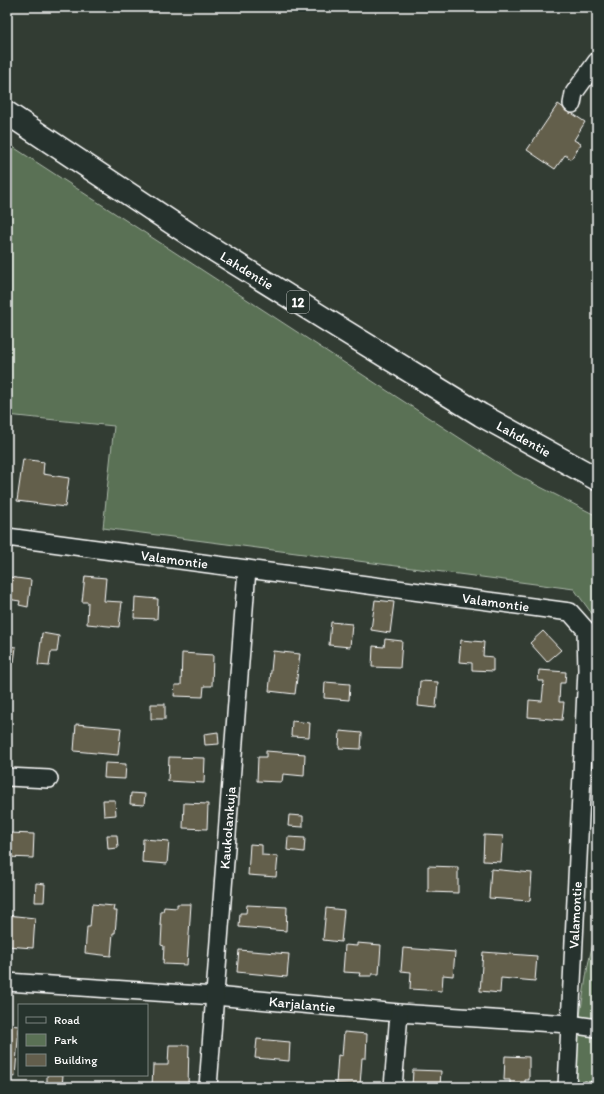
<svg xmlns="http://www.w3.org/2000/svg" width="604" height="1094" font-family="Itim,sans-serif">
  <style>
    .green { fill: #5a7155; stroke: #acb8aa }
    .building { fill: #635e4c; stroke: #fff }
    .lines { fill: none; stroke-linecap: round; stroke-linejoin: round }
    .minor-casing { stroke: #fff; stroke-width: 20 }
    .highway-casing { stroke: #fff; stroke-width: 25 }
    .path { stroke: #fff; stroke-width: 2.5; stroke-dasharray: 3 3; stroke-linecap: butt }
    .minor { stroke: #26332d; stroke-width: 17 }
    .highway { stroke: #26332d; stroke-width: 22 }
    .labels { text-anchor: middle; stroke-width: 4; stroke-linejoin: round; paint-order: stroke }
    .shield { fill: #26332d; stroke: #bec2c0; stroke-width: 1 }
    .shield-label { font-size: 13px; font-weight: bold; fill: #fff }
    .street-label { font-size: 14px; fill: #fff; stroke: #26332d }
  </style>
  <rect width="100%" height="100%" fill="#323c33"/>
  <filter id="ink" filterUnits="userSpaceOnUse"><feTurbulence type="fractalNoise" baseFrequency=".025" numOctaves="2"/><feDisplacementMap in="SourceGraphic" scale="8" xChannelSelector="R" yChannelSelector="G"/><feConvolveMatrix kernelMatrix="1 2 1 2 8 2 1 2 1" color-interpolation-filters="sRGB"/></filter>
  <g filter="url(#ink)">
    <g class="green">
      <path d="M 7,143 L 515,474 L 597,516 L 597,616 L 595,618 L 574,589 L 103,528 L 114,426 L 7,415 Z"/>
      <path d="M 595,934 L 597,934 L 597,1087 L 573,1087 L 575,1047 L 588,965 Z"/>
    </g>
    <g class="building">
      <path d="M 558,104 L 585,122 L 574,140 L 581,144 L 571,159 L 565,155 L 555,169 L 527,150 Z"/>
      <path d="M 23,459 L 44,462 L 43,474 L 69,478 L 65,507 L 17,501 Z"/>
      <path d="M 85,576 L 106,578 L 104,601 L 122,602 L 119,627 L 87,624 L 88,602 L 82,602 Z"/>
      <path d="M 9,577 L 31,580 L 28,607 L 19,605 L 20,601 L 7,599 Z"/>
      <path d="M 135,597 L 158,599 L 157,619 L 134,618 Z"/>
      <path d="M 375,600 L 394,602 L 390,633 L 371,630 Z"/>
      <path d="M 331,622 L 352,624 L 350,647 L 329,645 Z"/>
      <path d="M 543,631 L 561,650 L 547,662 L 530,643 Z"/>
      <path d="M 42,633 L 59,636 L 57,652 L 51,652 L 49,666 L 38,665 Z"/>
      <path d="M 385,639 L 402,641 L 400,668 L 372,667 L 373,646 L 384,647 Z"/>
      <path d="M 461,640 L 484,642 L 483,656 L 493,657 L 493,671 L 472,670 L 472,663 L 459,662 Z"/>
      <path d="M 7,646 L 16,647 L 14,663 L 11,662 L 9,675 L 7,675 Z"/>
      <path d="M 273,651 L 300,654 L 295,694 L 269,691 Z"/>
      <path d="M 182,653 L 213,655 L 212,686 L 204,686 L 203,697 L 174,696 L 175,685 L 181,685 Z"/>
      <path d="M 539,670 L 566,672 L 565,683 L 560,683 L 559,702 L 564,702 L 562,720 L 528,717 L 529,700 L 542,701 L 544,681 L 538,681 Z"/>
      <path d="M 420,681 L 438,682 L 436,708 L 418,706 Z"/>
      <path d="M 325,682 L 350,684 L 349,700 L 324,698 Z"/>
      <rect x="151" y="704" width="14" height="15"/>
      <path d="M 292,721 L 310,723 L 309,737 L 291,736 Z"/>
      <path d="M 76,724 L 121,728 L 118,755 L 74,751 Z"/>
      <path d="M 340,731 L 362,733 L 361,749 L 339,748 Z"/>
      <path d="M 218,732 L 219,744 L 205,745 L 204,734 Z"/>
      <path d="M 266,751 L 305,754 L 304,776 L 283,774 L 282,782 L 257,781 L 258,757 L 266,757 Z"/>
      <path d="M 169,757 L 205,758 L 204,783 L 168,781 Z"/>
      <path d="M 105,763 L 126,764 L 125,779 L 104,778 Z"/>
      <path d="M 131,793 L 145,794 L 144,805 L 130,804 Z"/>
      <path d="M 103,800 L 115,800 L 116,815 L 104,816 Z"/>
      <path d="M 184,803 L 208,804 L 207,829 L 183,828 Z"/>
      <path d="M 7,813 L 10,813 L 9,833 L 34,834 L 33,858 L 7,857 Z"/>
      <path d="M 289,815 L 303,816 L 303,827 L 288,826 Z"/>
      <path d="M 107,835 L 117,835 L 118,848 L 108,849 Z"/>
      <path d="M 484,835 L 503,836 L 501,862 L 483,861 Z"/>
      <path d="M 288,837 L 305,838 L 304,852 L 287,850 Z"/>
      <path d="M 143,839 L 169,841 L 167,864 L 142,862 Z"/>
      <path d="M 250,844 L 262,845 L 262,855 L 278,856 L 276,877 L 248,875 Z"/>
      <path d="M 428,866 L 458,867 L 458,893 L 428,892 Z"/>
      <path d="M 491,869 L 532,873 L 530,901 L 489,898 Z"/>
      <path d="M 36,883 L 45,884 L 44,902 L 35,902 Z"/>
      <path d="M 92,904 L 114,906 L 113,911 L 117,911 L 115,933 L 113,933 L 111,956 L 85,953 L 87,927 L 90,927 Z"/>
      <path d="M 177,904 L 191,904 L 187,965 L 163,964 L 164,946 L 161,945 L 162,925 L 160,925 L 161,911 L 163,911 L 164,907 L 177,908 Z"/>
      <path d="M 247,905 L 287,907 L 286,931 L 239,927 L 240,913 L 246,913 Z"/>
      <path d="M 326,908 L 344,910 L 341,942 L 323,940 Z"/>
      <path d="M 7,915 L 35,918 L 33,948 L 7,946 Z"/>
      <path d="M 357,943 L 381,945 L 379,974 L 372,974 L 372,976 L 359,976 L 360,973 L 343,972 L 345,945 L 357,946 Z"/>
      <path d="M 403,948 L 455,952 L 453,976 L 443,975 L 442,991 L 410,989 L 411,972 L 401,971 Z"/>
      <path d="M 239,950 L 289,954 L 287,977 L 237,972 Z"/>
      <path d="M 483,952 L 537,956 L 535,981 L 501,978 L 500,993 L 480,991 Z"/>
      <path d="M 7,1025 L 19,1026 L 15,1077 L 7,1076 Z"/>
      <path d="M 344,1032 L 367,1034 L 366,1058 L 362,1058 L 360,1085 L 336,1084 L 338,1055 L 342,1056 Z"/>
      <path d="M 257,1039 L 290,1042 L 289,1061 L 255,1058 Z"/>
      <path d="M 169,1045 L 189,1045 L 188,1087 L 152,1087 L 153,1065 L 168,1065 Z"/>
      <path d="M 505,1056 L 529,1057 L 529,1080 L 525,1080 L 525,1087 L 510,1087 L 510,1080 L 504,1080 Z"/>
      <path d="M 413,1070 L 441,1071 L 440,1087 L 412,1087 Z"/>
      <path d="M 47,1075 L 63,1075 L 62,1086 L 47,1085 Z"/>
    </g>
    <g class="lines">
      <defs>
        <g id="minor">
          <path d="M 572,104 L 574,93 L 597,61"/>
          <path id="s1" d="M 7,537 L 570,612 L 586,630 L 587,670 L 567,1087"/>
          <path d="M 7,777 L 49,779"/>
          <path id="s2" d="M 7,982 L 215,996 L 399,1013 L 569,1024 L 597,1028"/>
          <path id="s3" d="M 208,1087 L 247,569"/>
          <path d="M 393,1087 L 399,1013"/>
        </g>
        <g id="highway">
          <path id="s4" d="M 7,113 L 195,238 L 333,324 L 481,415 L 597,479"/>
        </g>
      </defs>
      <use href="#minor" class="minor-casing"/>
      <use href="#highway" class="highway-casing"/>
      <path class="path" d="M 584,1082 L 597,1082"/>
      <use href="#minor" class="minor"/>
      <use href="#highway" class="highway"/>
    </g>
  </g>
  <g class="labels">
    <rect class="shield" x="287" y="291" width="22" height="22" rx="3"/>
    <g class="shield-label">
      <text x="298" y="307">12</text>
    </g>
    <g class="street-label">
      <text dy="5" stroke="none"><textPath href="#s4" startOffset="287">Lahdentie</textPath></text>
      <text dy="5" stroke="none"><textPath href="#s4" startOffset="611">Lahdentie</textPath></text>
      <text dy="5" stroke="none"><textPath href="#s1" startOffset="169">Valamontie</textPath></text>
      <text dy="5" stroke="none"><textPath href="#s1" startOffset="493">Valamontie</textPath></text>
      <text dy="5" stroke="none"><textPath href="#s3" startOffset="260">Kaukolankuja</textPath></text>
      <text transform="translate(575 915) rotate(-87)" y="5">Valamontie</text>
      <text dy="5" stroke="none"><textPath href="#s2" startOffset="296">Karjalantie</textPath></text>
    </g>
  </g>
  <rect width="604" height="1094" fill="none" stroke="#26332d" stroke-width="24"/>
  <rect x="12" y="12" width="580" height="1070" fill="none" stroke="#fff" stroke-width="1.5" filter="url(#ink)"/>
  <rect x="18" y="1004" width="130" height="72" fill="#26332d" stroke="#7d8581"/>
  <rect x="26" y="1017" width="20" height="6" fill="#26332d" stroke="#7d8581"/>
  <text x="54" y="1024" font-size="12" fill="#ffffff">Road</text>
  <rect x="26" y="1034" width="20" height="12" fill="#5a7155" stroke="#7d8581"/>
  <text x="54" y="1044" font-size="12" fill="#ffffff">Park</text>
  <rect x="26" y="1054" width="20" height="12" fill="#635e4c" stroke="#7d8581"/>
  <text x="54" y="1064" font-size="12" fill="#ffffff">Building</text>
</svg>
